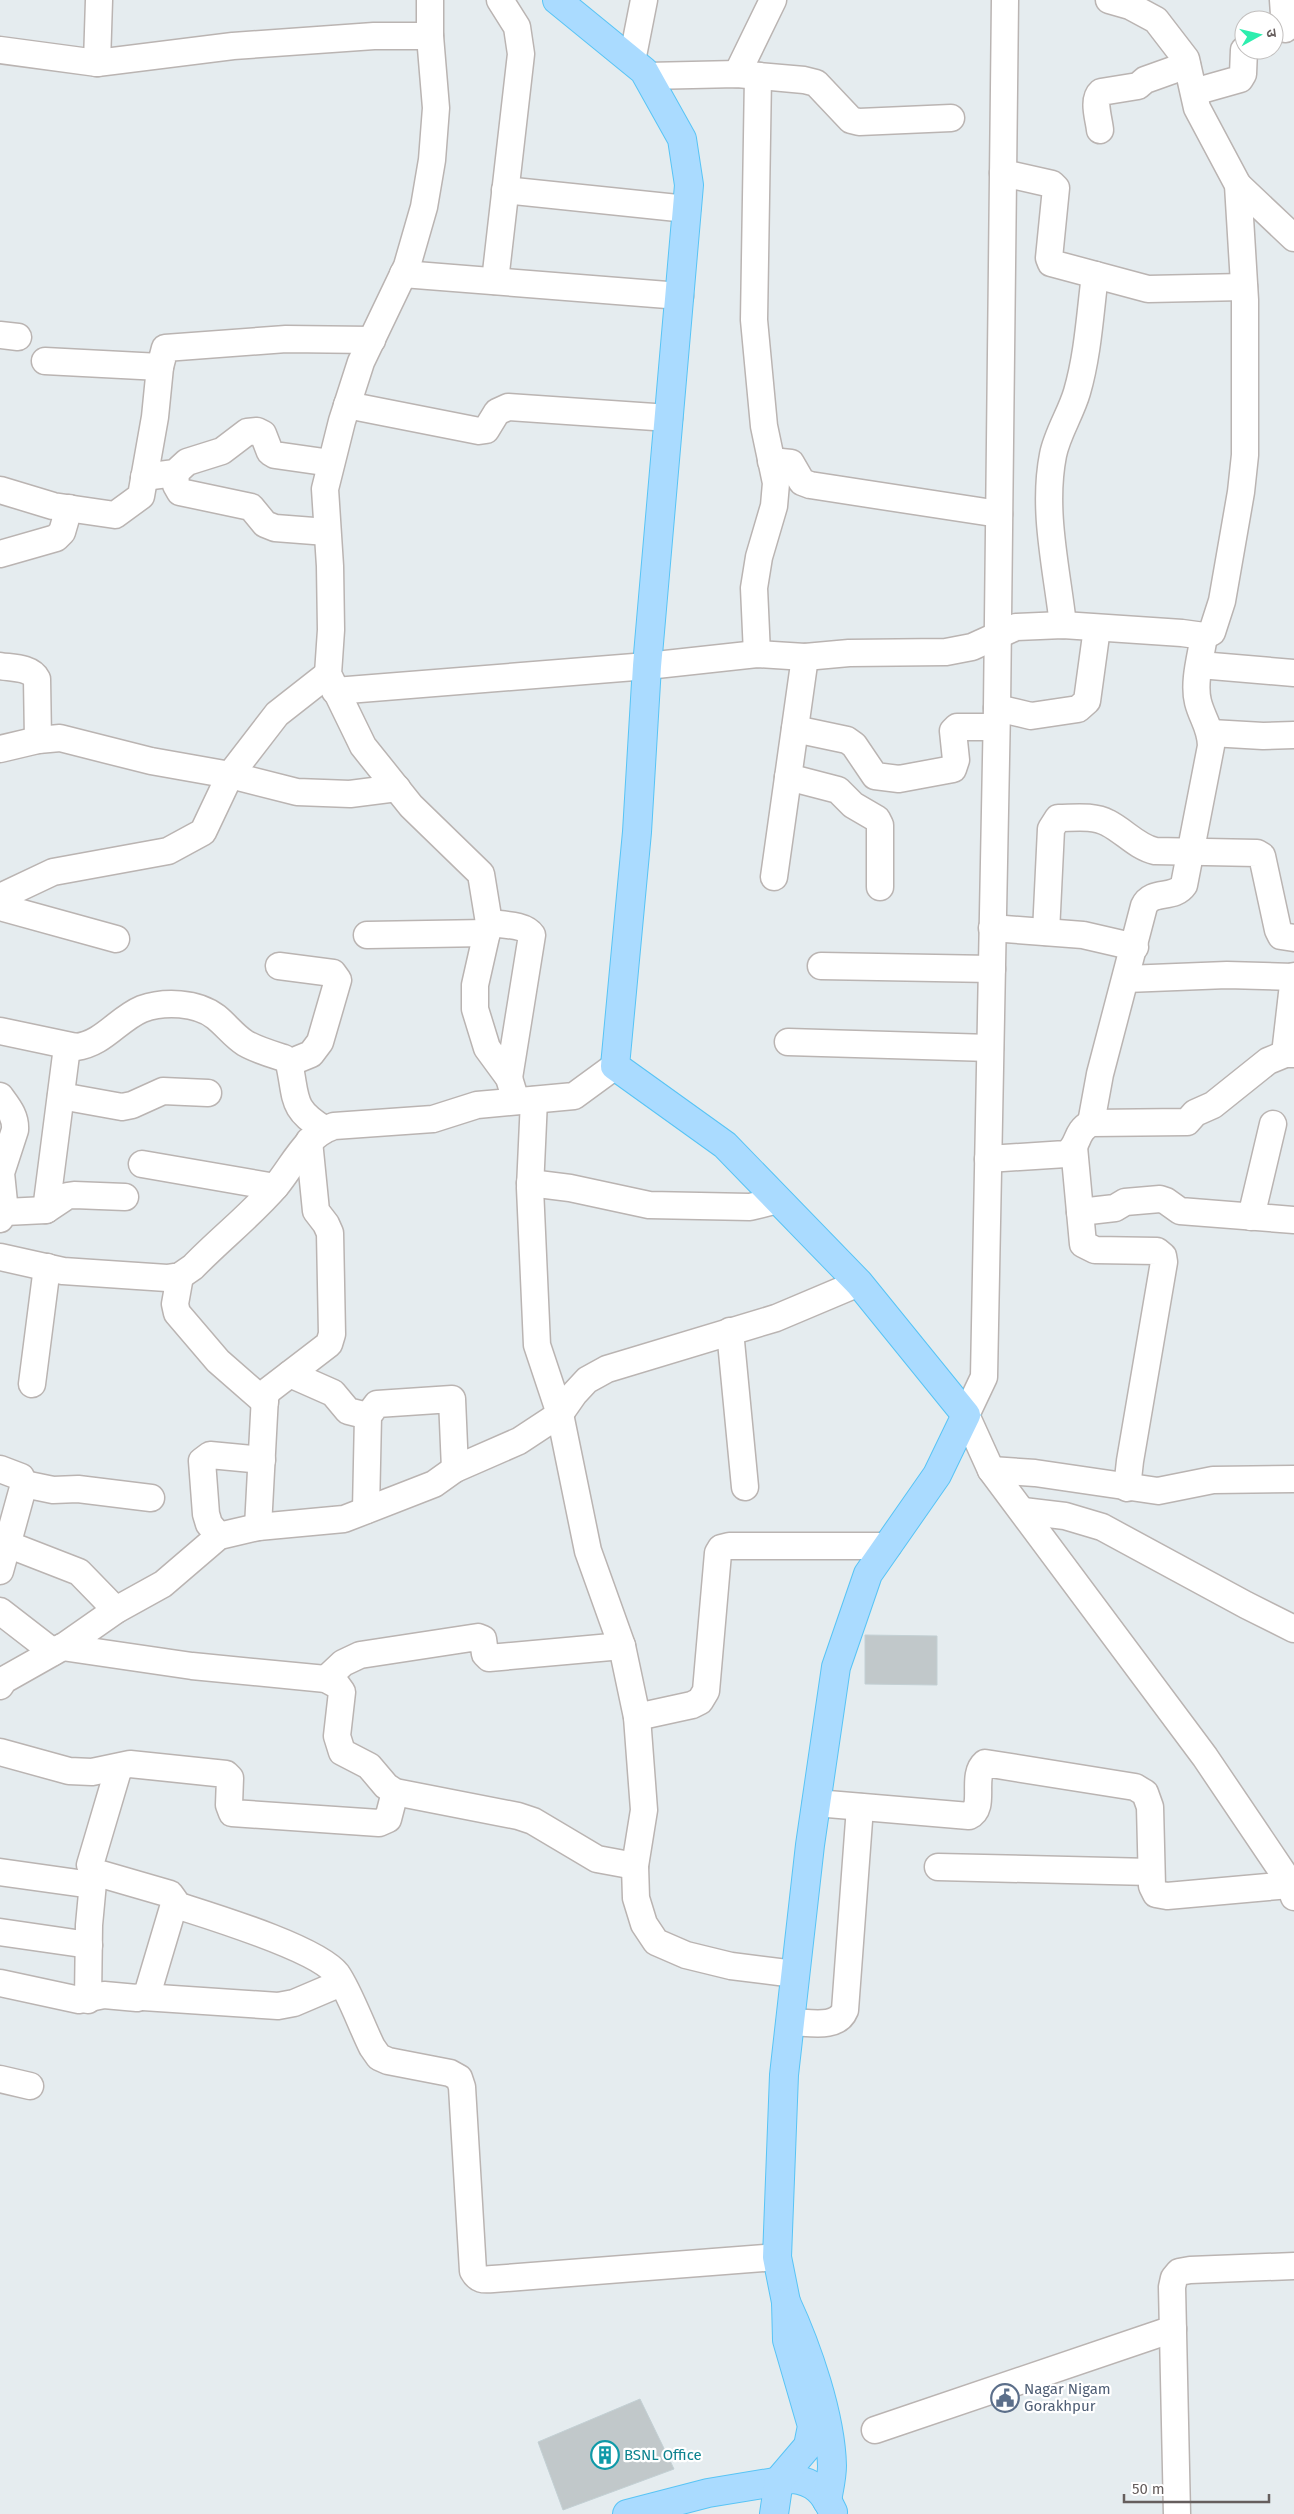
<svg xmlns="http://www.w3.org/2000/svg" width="1294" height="2514" font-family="'Fira Sans','Noto Sans Devanagari',sans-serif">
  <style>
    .building { fill: #c1c8ca; stroke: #c3d0d4 }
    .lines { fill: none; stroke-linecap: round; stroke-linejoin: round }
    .minor-casing { stroke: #bab4b2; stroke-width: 29 }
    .major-casing { stroke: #58c4f5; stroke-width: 30 }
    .minor { stroke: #fff; stroke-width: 26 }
    .major { stroke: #aadbff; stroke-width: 28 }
    .labels { text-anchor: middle; stroke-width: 4.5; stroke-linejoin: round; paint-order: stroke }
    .service-label { font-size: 15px; fill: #4e5e75; stroke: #fff; text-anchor: start }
    .culture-label { font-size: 15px; fill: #0d838f; stroke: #fff; text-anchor: start }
  </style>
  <rect width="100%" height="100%" fill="#e5ecef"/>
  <g class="building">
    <path d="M 865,1635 L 937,1636 L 937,1685 L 865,1684 Z"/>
    <path d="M 640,2399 L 674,2469 L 563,2510 L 538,2442 Z"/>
  </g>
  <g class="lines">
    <defs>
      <g id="minor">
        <path d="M 430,0 L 430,36 L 436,108 L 432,160 L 424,207 L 407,266 L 361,362 L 342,421 L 325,489 L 330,566 L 331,630 L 328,674 L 363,746 L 411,806 L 481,874 L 489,923 L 475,985 L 475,1009 L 487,1048 L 509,1078 L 516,1101"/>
        <path d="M 1005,0 L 997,708 L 984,1377 L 966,1415 L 991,1470 L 1205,1757 L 1288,1880 L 1294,1897"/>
        <path d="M 1283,0 L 1285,29"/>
        <path d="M 0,50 L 97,63 L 233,46 L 374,36 L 430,36"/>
        <path d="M 632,61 L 644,0"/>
        <path d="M 97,63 L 99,0"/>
        <path d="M 737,74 L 773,0"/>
        <path d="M 647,76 L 737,74 L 804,80 L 816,83 L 851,120 L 859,122 L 951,118"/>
        <path d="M 1194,92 L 1240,79 L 1243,74 L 1244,50"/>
        <path d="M 1100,130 C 1099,119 1092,100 1101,92 L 1138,86 L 1145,80 L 1187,65"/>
        <path d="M 1003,173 L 1052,184 L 1056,188 L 1049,258 L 1051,263 L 1148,289 L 1244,287"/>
        <path d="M 1238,185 L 1294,238"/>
        <path d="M 505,190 L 687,209"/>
        <path d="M 403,274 L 680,296"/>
        <path d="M 495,281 L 521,54 L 517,27 L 500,0"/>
        <path d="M 0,335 L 18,337"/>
        <path d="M 45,361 L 160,367 L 165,348 L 286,339 L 372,340"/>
        <path d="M 347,405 L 479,431 L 486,430 L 497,412 L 508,407 L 669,418"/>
        <path d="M 771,461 L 791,463 L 802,482 L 810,485 L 999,514"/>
        <path d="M 175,473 L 176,485 L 180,492 L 251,507 L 265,524 L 275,528 L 327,532"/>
        <path d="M 144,477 L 175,473 L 187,462 L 222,451 L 247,432 L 257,431 L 263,434 L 270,452 L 275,455 L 331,463"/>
        <path d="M 0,490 L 53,506 L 115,515 L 141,496 L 155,417 L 160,367"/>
        <path d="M 0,554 L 56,538 L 62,532 L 69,508"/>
        <path d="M 1063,625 C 1057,570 1042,511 1053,455 C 1057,434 1071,413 1077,392 C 1088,354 1090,314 1095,275"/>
        <path d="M 757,654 L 754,588 L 759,557 L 774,506 L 776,483 L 764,426 L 754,320 L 758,76"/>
        <path d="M 1200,665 L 1294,673"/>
        <path d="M 0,666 C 12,668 31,667 37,679 L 38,740"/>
        <path d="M 335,691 L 647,666 L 757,654 L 805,657 L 849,653 L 946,652 L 972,647 L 1016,627 L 1063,625 L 1182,633 L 1204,636 L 1212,632 L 1222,601 L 1241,492 L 1245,455 L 1245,300 L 1238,185 L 1197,108 L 1186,59 L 1156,20 L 1130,6 L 1109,0"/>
        <path d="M 997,708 L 1031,716 L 1078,709 L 1087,701 L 1097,628"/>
        <path d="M 795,729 L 847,740 L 854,745 L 875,776 L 899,779 L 953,769 L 956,760 L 953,731 L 957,727 L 996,727"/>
        <path d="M 1211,733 L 1263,736 L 1294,735"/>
        <path d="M 0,749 L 38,740 L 60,738 L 151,761 L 230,775 L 297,792 L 350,794 L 397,788"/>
        <path d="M 788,777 L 838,790 L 853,805 L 877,819 L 880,825 L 880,887"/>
        <path d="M 774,877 L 805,657"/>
        <path d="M 0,897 L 53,872 L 168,851 L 203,832 L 230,775 L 277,714 L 328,674"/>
        <path d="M 0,907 L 116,939"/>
        <path d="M 489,923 C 502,925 525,924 532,935 L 509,1078"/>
        <path d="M 992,928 L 1083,935 L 1135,947"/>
        <path d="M 1046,932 L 1051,829 L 1058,818 C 1074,818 1093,815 1108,823 C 1124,831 1137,847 1155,851 L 1257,853 L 1262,856 L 1278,930 L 1281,936 L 1294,938"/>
        <path d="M 367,935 L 487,933"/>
        <path d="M 279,966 L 333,973 L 338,980 L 320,1042 L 311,1054 L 289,1063"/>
        <path d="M 821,966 L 992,969"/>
        <path d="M 1126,979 L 1227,975 L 1294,977"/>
        <path d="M 0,1031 L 76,1047 C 103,1044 118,1019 142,1009 C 164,1001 197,1002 216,1017 C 226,1025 234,1036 245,1043 C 257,1050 271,1054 284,1058 L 289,1063 C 297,1098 290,1108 324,1129"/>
        <path d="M 788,1042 L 990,1048"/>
        <path d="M 1285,1054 L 1294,976"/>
        <path d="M 0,1096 C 8,1107 16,1116 15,1130 L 1,1173 L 5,1212"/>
        <path d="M 61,1096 L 122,1107 L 132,1105 L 163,1091 L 208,1093"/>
        <path d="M 534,1100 L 530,1188 L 537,1345 L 560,1414 L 588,1551 L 622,1646 L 637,1717 L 644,1810 L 635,1866 L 636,1898 L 644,1924 L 656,1942 L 686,1955 L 731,1966 L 795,1974"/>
        <path d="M 1091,1123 L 1100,1074 L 1144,906 C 1152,889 1174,900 1184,885 L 1211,746 C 1211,728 1202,718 1198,702 C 1193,682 1201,656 1204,636"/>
        <path d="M 1074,1147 L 1083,1244 L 1095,1250 L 1157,1251 L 1163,1256 L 1164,1262 L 1130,1461 L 1127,1488"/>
        <path d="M 988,1159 L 1066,1154 C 1080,1146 1074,1132 1091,1123 L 1187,1122 L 1195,1113 L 1213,1105 L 1268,1061 L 1285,1054 L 1294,1054"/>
        <path d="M 142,1164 L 275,1187"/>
        <path d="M 530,1183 L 570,1188 L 649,1205 L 750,1207 L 778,1200"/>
        <path d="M 46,1210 L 67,1047"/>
        <path d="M 1080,1212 L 1115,1208 L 1125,1202 L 1160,1199 L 1166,1201 L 1180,1211 L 1294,1220"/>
        <path d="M 1251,1217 L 1273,1124"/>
        <path d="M 0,1219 L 5,1212 L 46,1210 L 67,1196 L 74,1195 L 125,1197"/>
        <path d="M 0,1257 L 63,1271 L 167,1278 L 180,1276 L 193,1267 C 219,1240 251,1215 276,1186 C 294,1164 306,1135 334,1126 L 433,1119 L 477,1105 L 574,1096 L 615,1066"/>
        <path d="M 180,1276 L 175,1304 L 177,1313 L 218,1361 L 265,1402"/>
        <path d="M 730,1331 L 745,1487"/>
        <path d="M 290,1374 L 333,1393 L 348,1411 L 368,1416"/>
        <path d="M 32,1384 L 47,1267"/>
        <path d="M 0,1469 L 21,1477 L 24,1484 L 0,1571"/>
        <path d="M 991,1470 L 1035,1473 L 1158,1491 L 1213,1480 L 1294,1479"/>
        <path d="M 24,1484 L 53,1490 L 78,1489 L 151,1498"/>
        <path d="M 366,1510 L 368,1416 L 377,1404 L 452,1399 L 455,1469"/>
        <path d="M 1023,1511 L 1065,1516 L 1102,1527 L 1246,1605 L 1294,1629"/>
        <path d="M 258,1527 L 265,1396 L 269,1390 L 329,1344 L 332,1334 L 330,1233 L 326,1224 L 316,1211 L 309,1141"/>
        <path d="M 219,1536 L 209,1524 L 206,1514 L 202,1461 L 210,1455 L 262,1460"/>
        <path d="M 7,1544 L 79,1572 L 116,1610"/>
        <path d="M 0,1611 L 53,1652"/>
        <path d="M 62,1647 L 192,1666 L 326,1679 L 337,1685 L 342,1692 L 337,1736 L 342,1752 L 369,1766 L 386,1786 L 395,1792 L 518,1816 L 533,1821 L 597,1859 L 635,1866"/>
        <path d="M 326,1679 L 343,1663 L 360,1655 L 478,1637 L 483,1639 L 485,1654 L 489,1658 L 622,1646"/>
        <path d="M 0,1686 L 4,1680 L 66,1645 L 116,1610 L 163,1584 L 219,1536 L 258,1527 L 344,1519 L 434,1484 L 455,1469 L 519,1441 L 560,1414 L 574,1394 L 587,1380 L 607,1369 L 776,1318 L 859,1283"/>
        <path d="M 637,1717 L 692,1705 L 700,1701 L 706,1691 L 718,1553 L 721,1548 L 729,1546 L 888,1546"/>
        <path d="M 0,1752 L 69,1771 L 92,1772 L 130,1764 L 226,1774 L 230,1778 L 229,1805 L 232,1813 L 379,1823 L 388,1819 L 395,1792"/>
        <path d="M 816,1803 L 969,1816 C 987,1808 970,1776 985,1763 L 1135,1787 L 1145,1793 L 1150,1807 L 1152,1886 L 1156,1894 L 1167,1896 L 1290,1885"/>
        <path d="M 938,1867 L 1151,1872"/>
        <path d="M 0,1872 L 92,1885"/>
        <path d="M 176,1905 C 210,1916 317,1948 337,1974 C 349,1991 362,2027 372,2047 L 379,2057 L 388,2061 L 450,2073 L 459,2078 L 462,2087 L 473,2271 C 478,2280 483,2280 493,2279 L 777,2257"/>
        <path d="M 0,1932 L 89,1945"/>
        <path d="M 0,1983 L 79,2000 L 104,1995 L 137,1998 L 147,1995 L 175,1901 L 170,1894 L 94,1872 L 90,1865 L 119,1767"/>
        <path d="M 143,1997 L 278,2006 L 294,2003 L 341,1983"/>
        <path d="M 88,2000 L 89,1925 L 94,1872"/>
        <path d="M 790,2022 C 808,2022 837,2030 845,2010 L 860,1807"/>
        <path d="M 0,2079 L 30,2086"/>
        <path d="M 875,2430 L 1173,2329"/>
        <path d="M 1177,2514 L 1172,2287 L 1174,2278 L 1179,2272 L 1190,2270 L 1294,2266"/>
      </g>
      <g id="major">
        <path d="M 557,0 L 644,71 L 682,139 L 689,185 L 647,666 L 637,832 L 615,1066 L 725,1145 L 859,1283 L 966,1415 L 937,1475 L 868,1574 L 836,1667 L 810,1845 L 784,2075 L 777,2257 L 786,2302"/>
        <path d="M 627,2514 L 708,2493 L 793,2479 C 815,2482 824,2492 833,2512"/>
        <path d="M 774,2514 L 779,2480 L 808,2446 L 812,2426 L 787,2340 L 786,2302 C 807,2347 831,2416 832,2466 C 832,2477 829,2489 827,2501"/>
      </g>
    </defs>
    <use href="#minor" class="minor-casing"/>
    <use href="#major" class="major-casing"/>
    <use href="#minor" class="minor"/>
    <use href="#major" class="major"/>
  </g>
  <defs>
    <symbol id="civic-ring" viewBox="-11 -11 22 22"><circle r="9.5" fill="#fff" stroke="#5c6f8a" stroke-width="1.5"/><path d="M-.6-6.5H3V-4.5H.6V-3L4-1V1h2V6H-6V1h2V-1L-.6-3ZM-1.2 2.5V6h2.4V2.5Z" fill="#5c6f8a"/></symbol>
    <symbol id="building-ring" viewBox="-11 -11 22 22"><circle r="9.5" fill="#fff" stroke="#0f9aa8" stroke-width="1.5"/><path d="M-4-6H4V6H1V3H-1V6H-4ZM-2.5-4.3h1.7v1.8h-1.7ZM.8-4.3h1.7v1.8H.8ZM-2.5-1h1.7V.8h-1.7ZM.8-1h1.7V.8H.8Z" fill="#0f9aa8"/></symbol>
  </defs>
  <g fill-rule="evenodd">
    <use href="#civic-ring" x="989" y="2382" width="32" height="32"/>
    <use href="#building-ring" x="589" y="2439" width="32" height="32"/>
  </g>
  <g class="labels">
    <g class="service-label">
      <text x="1024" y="2394">Nagar Nigam<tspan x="1024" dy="17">Gorakhpur</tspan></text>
    </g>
    <g class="culture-label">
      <text x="624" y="2460">BSNL Office</text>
    </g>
  </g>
  <g transform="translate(1259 35) rotate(82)"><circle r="24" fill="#ffffff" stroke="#c2bfbe"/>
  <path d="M0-4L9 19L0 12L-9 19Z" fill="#2ceeae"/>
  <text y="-8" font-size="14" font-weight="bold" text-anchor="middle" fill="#665e5d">उ</text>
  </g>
  <path d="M1124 2494v8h145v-8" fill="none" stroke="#665e5d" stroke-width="2.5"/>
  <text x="1132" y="2494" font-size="15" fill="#665e5d" stroke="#ffffff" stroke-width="4" paint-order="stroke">50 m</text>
</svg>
